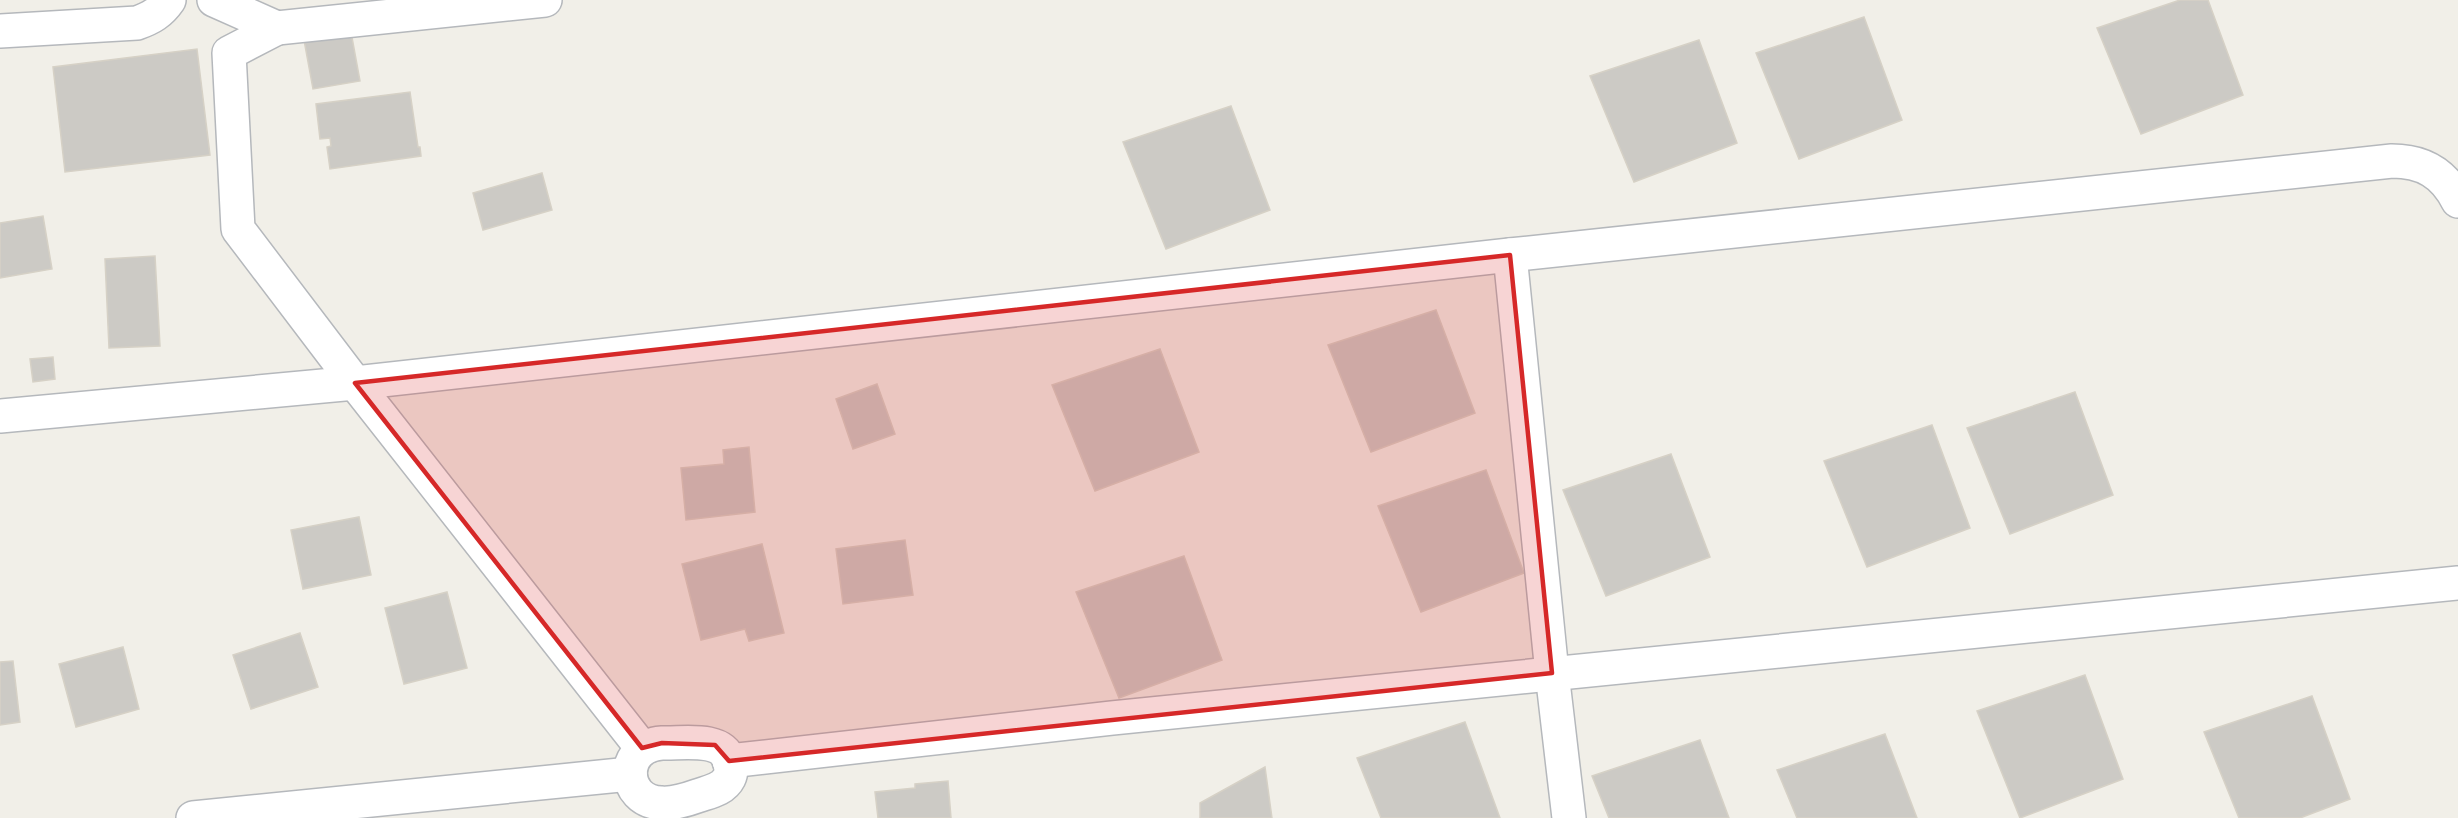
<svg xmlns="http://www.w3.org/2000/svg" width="2458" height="818" font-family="'DejaVu Sans',sans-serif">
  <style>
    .building { fill: #cccac5; stroke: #d6d1c6; stroke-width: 1.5 }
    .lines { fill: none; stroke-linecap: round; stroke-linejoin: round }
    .minor-casing { stroke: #b5b8bc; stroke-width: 36 }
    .minor { stroke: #fff; stroke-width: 33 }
    .marked { fill: #d62828; fill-opacity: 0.2; stroke: #d62828; stroke-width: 4.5; stroke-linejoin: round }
  </style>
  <rect width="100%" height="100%" fill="#f1efe8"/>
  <g class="building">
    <path d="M 2180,0 L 2208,0 L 2243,95 L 2141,134 L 2097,28 Z"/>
    <path d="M 1864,17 L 1902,120 L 1799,159 L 1756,53 Z"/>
    <path d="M 351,32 L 360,81 L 313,89 L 304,40 Z"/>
    <path d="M 1699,40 L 1737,143 L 1634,182 L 1590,76 Z"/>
    <path d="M 197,49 L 210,155 L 65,172 L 53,67 Z"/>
    <path d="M 410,92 L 418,147 L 420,147 L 421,156 L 330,169 L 327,147 L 331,146 L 330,138 L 320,139 L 316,104 Z"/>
    <path d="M 1231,106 L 1270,210 L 1166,249 L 1123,142 Z"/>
    <path d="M 542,173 L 552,210 L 483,230 L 473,193 Z"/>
    <path d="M 43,216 L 52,269 L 0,278 L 0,223 Z"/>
    <path d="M 155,256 L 160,346 L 109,348 L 105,259 Z"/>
    <path d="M 1436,310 L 1475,413 L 1371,452 L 1328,345 Z"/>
    <path d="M 1160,349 L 1199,452 L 1095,491 L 1052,385 Z"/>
    <path d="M 53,357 L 55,379 L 33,382 L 30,359 Z"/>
    <path d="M 877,384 L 895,434 L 853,449 L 836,399 Z"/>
    <path d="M 2075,392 L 2113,495 L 2010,534 L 1967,428 Z"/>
    <path d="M 1932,425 L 1970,528 L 1867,567 L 1824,461 Z"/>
    <path d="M 749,447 L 755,512 L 686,520 L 681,468 L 724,464 L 723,450 Z"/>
    <path d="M 1671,454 L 1710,557 L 1606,596 L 1563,490 Z"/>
    <path d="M 1486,470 L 1524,573 L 1421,612 L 1378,506 Z"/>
    <path d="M 359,517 L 371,575 L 303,589 L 291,530 Z"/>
    <path d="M 905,540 L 913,595 L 843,604 L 836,549 Z"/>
    <path d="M 762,544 L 784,633 L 749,641 L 745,629 L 701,640 L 682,564 Z"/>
    <path d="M 1184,556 L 1222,660 L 1119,698 L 1076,592 Z"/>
    <path d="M 447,592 L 467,668 L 404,684 L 385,608 Z"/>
    <path d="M 300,633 L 318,687 L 251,709 L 233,655 Z"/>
    <path d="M 123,647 L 139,709 L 76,727 L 59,664 Z"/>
    <path d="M 13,661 L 20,722 L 0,725 L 0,662 Z"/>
    <path d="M 2085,675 L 2123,779 L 2020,818 L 1977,711 Z"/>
    <path d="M 2312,696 L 2350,799 L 2300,818 L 2239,818 L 2204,732 Z"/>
    <path d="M 1465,722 L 1500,818 L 1381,818 L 1357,758 Z"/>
    <path d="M 1885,734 L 1917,818 L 1797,818 L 1777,770 Z"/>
    <path d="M 1700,740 L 1729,818 L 1609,818 L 1592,776 Z"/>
    <path d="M 1265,767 L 1272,818 L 1200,818 L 1200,803 Z"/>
    <path d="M 948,781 L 951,818 L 878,818 L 875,792 L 915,788 L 915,784 Z"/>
  </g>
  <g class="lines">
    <defs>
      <g id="minor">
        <path d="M 214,0 L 277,28 L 229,53 L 238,229 L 355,383 L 642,748"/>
        <path d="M 277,28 L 545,0"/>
        <path d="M 0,31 L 137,23 C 151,18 160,13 169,0"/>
        <path d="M 1510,255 L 1552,673 L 1569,818"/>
        <path d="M 0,416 L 355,383 L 1510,255 L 2392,161 C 2423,161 2444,173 2458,201"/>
        <path d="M 662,743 C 682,744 722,736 729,760 C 731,766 732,772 729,778 C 723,790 708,792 697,796 C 686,800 674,804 661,803 C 621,801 619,746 662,743 Z"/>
        <path d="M 729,761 L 1112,718 L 2458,583"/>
        <path d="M 193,818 L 630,774"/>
      </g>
    </defs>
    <use href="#minor" class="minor-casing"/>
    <use href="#minor" class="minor"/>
  </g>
  <path class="marked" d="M 1510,255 L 1552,673 L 729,761 L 715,745 L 662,743 L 642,748 L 355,383 Z"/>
</svg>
